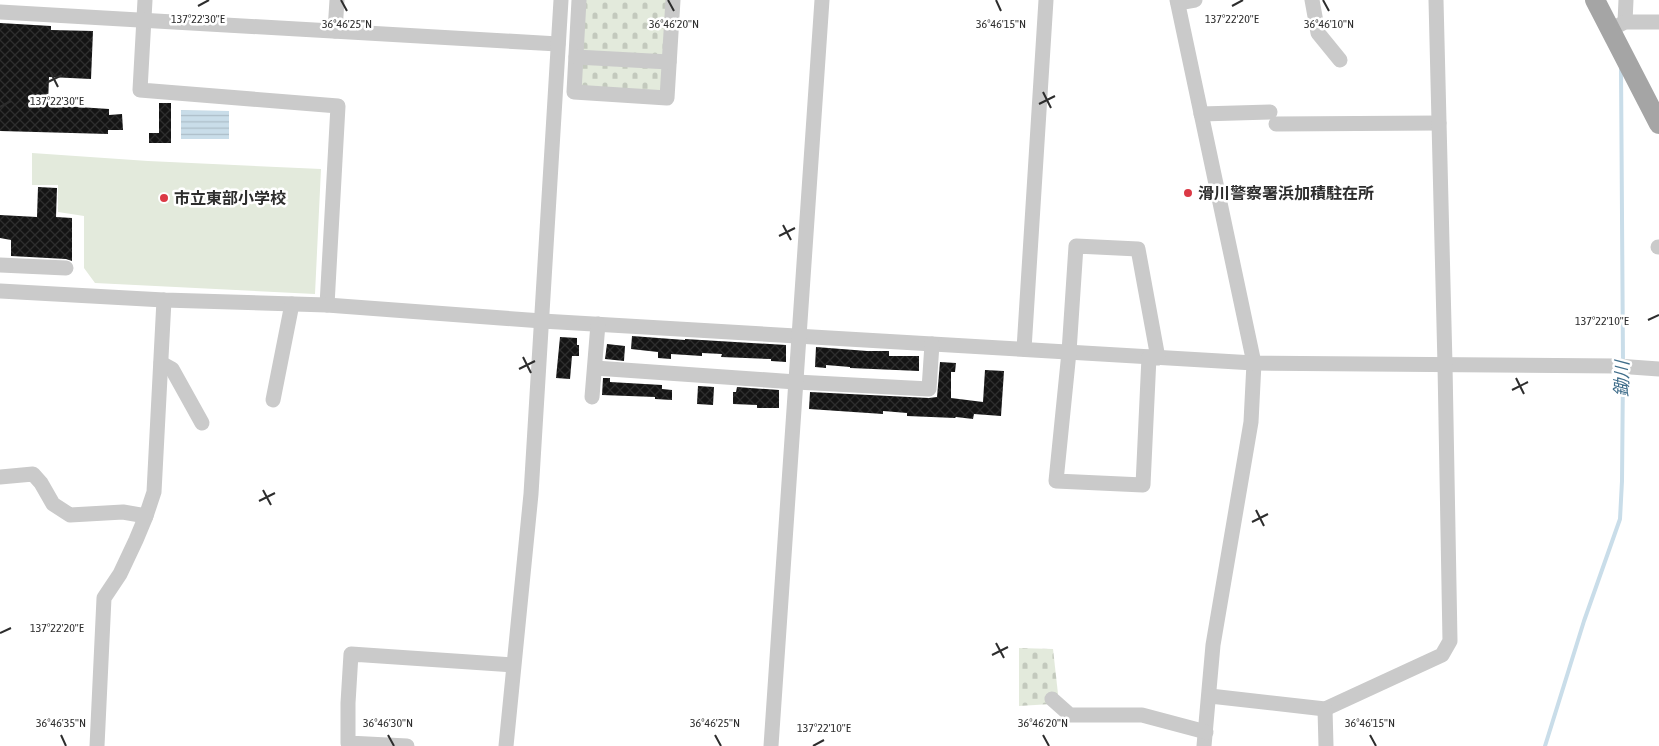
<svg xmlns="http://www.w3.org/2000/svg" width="1659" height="746" font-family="'Asap Condensed','Noto Sans JP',sans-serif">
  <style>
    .cemetery { fill: url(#cemetery-stones) }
    .pitch { fill: #e3eadc }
    .water { fill: url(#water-rules) }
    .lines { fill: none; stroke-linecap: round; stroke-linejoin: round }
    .stream { stroke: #c9dde9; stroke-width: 4 }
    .building { fill: url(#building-cross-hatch) }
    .minor { stroke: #cacaca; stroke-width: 15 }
    .major { stroke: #a5a5a5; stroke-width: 20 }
    .ticks { fill: none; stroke: #2d2d2d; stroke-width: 2 }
    .poi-dot { fill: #db3945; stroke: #fff; stroke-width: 2 }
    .labels { text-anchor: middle; stroke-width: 5; stroke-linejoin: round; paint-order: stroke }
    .poi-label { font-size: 16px; font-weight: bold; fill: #2d2d2d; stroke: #fff; text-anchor: start }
    .water-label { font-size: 18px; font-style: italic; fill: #406e8b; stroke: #fff }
    .ticks-label { font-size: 12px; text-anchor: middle; fill: #2d2d2d; stroke: #fff; stroke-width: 5; stroke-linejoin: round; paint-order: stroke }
  </style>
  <defs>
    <pattern id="cemetery-stones" width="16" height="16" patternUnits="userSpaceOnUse" patternTransform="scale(1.25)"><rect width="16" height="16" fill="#e3eadc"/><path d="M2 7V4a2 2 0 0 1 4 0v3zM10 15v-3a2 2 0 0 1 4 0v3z" fill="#c3c9bd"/></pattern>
    <pattern id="water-rules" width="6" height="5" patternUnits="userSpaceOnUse" patternTransform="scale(1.25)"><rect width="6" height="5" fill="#c9dde9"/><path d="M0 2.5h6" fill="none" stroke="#adbec8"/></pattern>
    <pattern id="building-cross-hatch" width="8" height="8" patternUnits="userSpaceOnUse" patternTransform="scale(1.25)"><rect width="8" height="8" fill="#141414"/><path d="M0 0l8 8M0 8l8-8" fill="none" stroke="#2e2e2e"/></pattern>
  </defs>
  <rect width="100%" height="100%" fill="#fff"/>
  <g class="cemetery">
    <path d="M 575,0 L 680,0 L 673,102 L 571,96 Z"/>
    <path d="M 1019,648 L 1053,649 L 1058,694 L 1051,704 L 1019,706 Z"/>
  </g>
  <path class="pitch" d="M 32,153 L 148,161 L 321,169 L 315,294 L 95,283 L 84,268 L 84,216 L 58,212 L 58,185 L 32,185 Z"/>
  <path class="water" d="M 181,110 L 229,111 L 229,139 L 181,139 Z"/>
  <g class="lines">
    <g class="stream">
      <path d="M 1621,67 L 1623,363"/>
      <path d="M 1545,746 L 1584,621 L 1620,519 L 1622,481 L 1623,370"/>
    </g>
  </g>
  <g class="building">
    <path d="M 0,23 L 51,26 L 51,30 L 93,31 L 91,79 L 49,77 L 48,105 L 109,109 L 109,115 L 122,114 L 123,130 L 108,130 L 108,134 L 0,131 Z"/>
    <path d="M 159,103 L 171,103 L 171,143 L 149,143 L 149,133 L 159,133 Z"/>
    <path d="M 38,187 L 57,188 L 56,217 L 72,218 L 72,261 L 66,259 L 11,256 L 11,240 L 0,238 L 0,215 L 37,217 Z"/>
    <path d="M 632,336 L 685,340 L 685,339 L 786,345 L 786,362 L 771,361 L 771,359 L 721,357 L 722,354 L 702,353 L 702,356 L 671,354 L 671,359 L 658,358 L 658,352 L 631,349 Z"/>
    <path d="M 560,337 L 577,338 L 577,345 L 579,345 L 579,356 L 572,356 L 570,379 L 556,378 Z"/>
    <path d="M 607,344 L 625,346 L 624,361 L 605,359 Z"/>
    <path d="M 816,347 L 867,351 L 889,351 L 889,356 L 919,356 L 919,371 L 850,368 L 850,367 L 826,365 L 826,368 L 815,367 Z"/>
    <path d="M 940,362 L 956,363 L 955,372 L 951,372 L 951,398 L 983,402 L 985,370 L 1004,371 L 1001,416 L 974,414 L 973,419 L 956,417 L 955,418 L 907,416 L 907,413 L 883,411 L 883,414 L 809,409 L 810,392 L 929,398 L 937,397 Z"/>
    <path d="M 603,378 L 610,378 L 610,382 L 662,385 L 662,389 L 672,390 L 672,400 L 655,399 L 655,397 L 602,395 Z"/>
    <path d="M 698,386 L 714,387 L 713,405 L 697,404 Z"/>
    <path d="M 737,387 L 779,390 L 779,408 L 757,408 L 757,405 L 733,404 L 733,392 L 736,392 Z"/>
  </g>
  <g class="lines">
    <g class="minor">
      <path d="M 145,0 L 140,90 L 338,106 L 327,305"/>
      <path d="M 579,0 L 574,92 L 667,98 L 673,0"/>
      <path d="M 1177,0 L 1254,363 L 1251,422 L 1213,645 L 1204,746"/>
      <path d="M 1312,0 L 1318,33 L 1340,60"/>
      <path d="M 1178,3 L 1195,0"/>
      <path d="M 0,12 L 558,44"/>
      <path d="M 1625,22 L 1626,0"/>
      <path d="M 1610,30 L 1625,22 L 1659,22"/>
      <path d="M 335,31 L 337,0"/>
      <path d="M 576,57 L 669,62"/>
      <path d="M 1201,114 L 1270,112"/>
      <path d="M 1276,124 L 1439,123"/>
      <path d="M 1658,247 L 1659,247"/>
      <path d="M 0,265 L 66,268"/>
      <path d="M 0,291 L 164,300 L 327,305 L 542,321 L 1254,363 L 1617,366 L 1659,369"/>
      <path d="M 1024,349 L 1046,0"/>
      <path d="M 1149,357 L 1143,485 L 1056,481 L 1069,352 L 1076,246 L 1138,249 L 1158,358"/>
      <path d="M 161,363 L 172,369 L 202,423"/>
      <path d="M 595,368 L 796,382 L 929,389 L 932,344"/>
      <path d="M 592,397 L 598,324"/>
      <path d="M 273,400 L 292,304"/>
      <path d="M 0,477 L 33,474 L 41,483 L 53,504 L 70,515 L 123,512 L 146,516"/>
      <path d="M 1210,696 L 1325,709 L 1442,655 L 1450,641 L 1445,365 L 1436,0"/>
      <path d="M 1052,699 L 1070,715 L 1142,715 L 1206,732"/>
      <path d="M 1325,709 L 1326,746"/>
      <path d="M 97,746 L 104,598 L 120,574 L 136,540 L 146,516 L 154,492 L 164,300"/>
      <path d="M 407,746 L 348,743 L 348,703 L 351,654 L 513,665"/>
      <path d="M 506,746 L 531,494 L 561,0"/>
      <path d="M 771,746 L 822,0"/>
    </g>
    <path class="major" d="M 1595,0 L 1659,124"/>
  </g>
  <path class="ticks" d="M 341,0 L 347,11M 668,0 L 674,11M 996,0 L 1001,11M 1323,0 L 1329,11M 198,6 L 209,0M 1232,6 L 1243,0M 50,71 L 58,87M 46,83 L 62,75M 1043,92 L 1051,108M 1039,104 L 1055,96M 0,107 L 11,101M 783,225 L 791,240M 779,236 L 795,228M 1648,320 L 1659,315M 523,357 L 531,373M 519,369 L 535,361M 1516,378 L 1524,394M 1512,390 L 1528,382M 263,490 L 271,505M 259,501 L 275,493M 1256,510 L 1264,526M 1252,522 L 1268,514M 0,633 L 11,628M 996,643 L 1004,658M 992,655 L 1008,647M 61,735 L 66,746M 388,735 L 394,746M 715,735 L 721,746M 1043,735 L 1049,746M 1370,735 L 1376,746M 813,746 L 824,740"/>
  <g class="poi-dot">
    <circle cx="1188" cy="193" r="5"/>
    <circle cx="164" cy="198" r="5"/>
  </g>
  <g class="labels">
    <g class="poi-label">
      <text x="1198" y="199">滑川警察署浜加積駐在所</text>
      <text x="174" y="204">市立東部小学校</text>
    </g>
    <g class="water-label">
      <text transform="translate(1622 379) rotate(-89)" y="6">鋤川</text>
    </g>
  </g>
  <g class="ticks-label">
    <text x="198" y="23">137°22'30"E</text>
    <text x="1232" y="23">137°22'20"E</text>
    <text x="347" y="28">36°46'25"N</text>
    <text x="674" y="28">36°46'20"N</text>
    <text x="1001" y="28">36°46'15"N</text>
    <text x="1329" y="28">36°46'10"N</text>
    <text x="57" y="105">137°22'30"E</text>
    <text x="1602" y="325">137°22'10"E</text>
    <text x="57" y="632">137°22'20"E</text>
    <text x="61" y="727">36°46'35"N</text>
    <text x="388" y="727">36°46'30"N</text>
    <text x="715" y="727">36°46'25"N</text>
    <text x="1043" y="727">36°46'20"N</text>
    <text x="1370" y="727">36°46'15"N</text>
    <text x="824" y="732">137°22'10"E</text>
  </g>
</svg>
